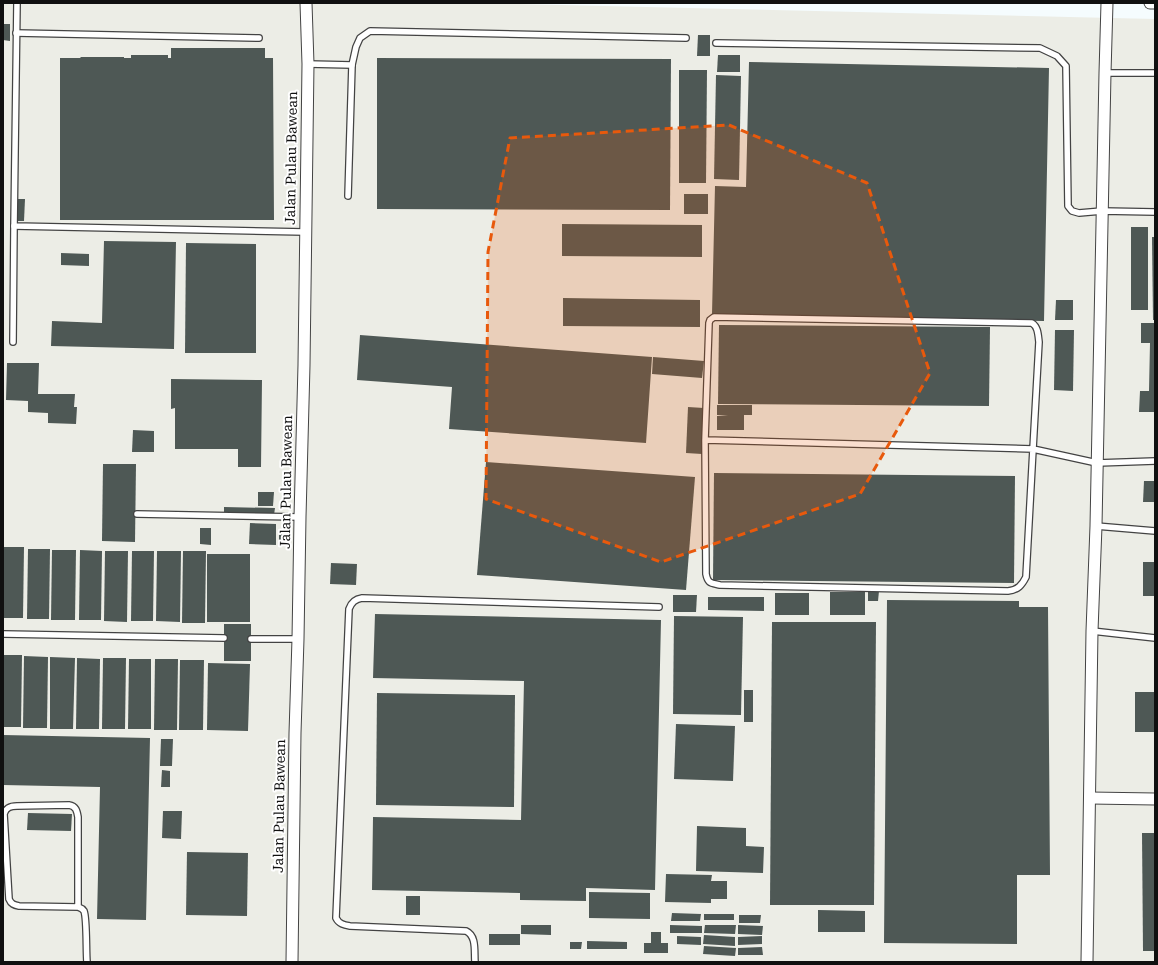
<svg xmlns="http://www.w3.org/2000/svg" width="1158" height="965" font-family="'Roboto Serif',serif">
  <style>
    .industrial { fill: #ecede6 }
    .building { fill: #4e5855 }
    .lines { fill: none; stroke-linecap: round; stroke-linejoin: round }
    .lane-casing { stroke: #434343; stroke-width: 8 }
    .street-casing { stroke: #434343; stroke-width: 13 }
    .lane { stroke: #fff; stroke-width: 5.5 }
    .street { stroke: #fff; stroke-width: 11 }
    .marked { fill: #e8590c; fill-opacity: 0.2; stroke: #e8590c; stroke-width: 3; stroke-dasharray: 8 5; stroke-linejoin: round }
    .labels { text-anchor: middle; stroke-width: 4; stroke-linejoin: round; paint-order: stroke }
    .street-label { font-size: 14px; fill: #101010; stroke: #fff }
  </style>
  <rect width="100%" height="100%" fill="#f5fcfe"/>
  <path class="industrial" d="M 3,3 L 475,3 L 1155,19 L 1155,962 L 3,962 Z"/>
  <g class="building">
    <path d="M 3,24 L 10,24 L 10,41 L 3,40 Z"/>
    <path d="M 698,35 L 710,35 L 710,56 L 697,56 Z"/>
    <path d="M 171,48 L 265,48 L 265,58 L 273,58 L 274,220 L 60,220 L 60,58 L 80,58 L 81,57 L 124,57 L 124,58 L 131,58 L 131,55 L 168,55 L 168,58 L 171,58 Z"/>
    <path d="M 718,55 L 740,55 L 740,72 L 717,72 Z"/>
    <path d="M 377,58 L 671,59 L 670,210 L 377,209 Z"/>
    <path d="M 749,62 L 1049,68 L 1044,321 L 712,314 L 715,186 L 746,187 Z"/>
    <path d="M 679,70 L 707,70 L 706,183 L 679,183 Z"/>
    <path d="M 716,75 L 741,76 L 739,180 L 714,179 Z"/>
    <rect x="684" y="194" width="24" height="20"/>
    <path d="M 17,199 L 25,199 L 24,221 L 17,221 Z"/>
    <path d="M 562,224 L 702,225 L 702,257 L 562,256 Z"/>
    <rect x="1131" y="227" width="17" height="83"/>
    <path d="M 1152,237 L 1155,237 L 1155,320 L 1153,320 Z"/>
    <path d="M 104,241 L 176,242 L 174,349 L 51,346 L 52,321 L 102,323 Z"/>
    <path d="M 186,243 L 256,244 L 256,353 L 185,353 Z"/>
    <path d="M 61,253 L 89,254 L 89,266 L 61,265 Z"/>
    <path d="M 563,298 L 700,300 L 700,327 L 563,326 Z"/>
    <path d="M 1056,300 L 1073,300 L 1073,320 L 1055,320 Z"/>
    <path d="M 1141,323 L 1155,323 L 1155,412 L 1139,412 L 1140,391 L 1149,391 L 1150,343 L 1141,343 Z"/>
    <path d="M 719,325 L 990,327 L 989,406 L 718,404 Z"/>
    <path d="M 1055,330 L 1074,330 L 1073,391 L 1054,390 Z"/>
    <path d="M 360,335 L 652,357 L 646,443 L 449,429 L 452,387 L 357,380 Z"/>
    <path d="M 653,357 L 704,361 L 702,378 L 652,374 Z"/>
    <path d="M 7,363 L 39,363 L 38,394 L 75,394 L 74,407 L 77,407 L 76,424 L 48,423 L 48,413 L 28,412 L 28,401 L 6,400 Z"/>
    <path d="M 171,379 L 262,380 L 261,467 L 238,467 L 238,449 L 175,449 L 175,408 L 171,409 Z"/>
    <path d="M 717,405 L 752,405 L 752,415 L 744,415 L 744,430 L 717,430 L 717,416 L 728,416 L 717,415 Z"/>
    <path d="M 688,407 L 704,408 L 702,454 L 686,453 Z"/>
    <path d="M 133,430 L 154,431 L 154,452 L 132,452 Z"/>
    <path d="M 486,462 L 695,477 L 686,590 L 477,575 Z"/>
    <path d="M 103,464 L 136,464 L 135,542 L 102,541 Z"/>
    <path d="M 714,473 L 1015,476 L 1014,583 L 713,580 Z"/>
    <path d="M 1144,481 L 1155,481 L 1155,502 L 1143,502 Z"/>
    <path d="M 258,492 L 274,492 L 273,506 L 258,506 Z"/>
    <path d="M 224,507 L 275,508 L 274,515 L 224,513 Z"/>
    <path d="M 250,523 L 276,524 L 276,545 L 249,544 Z"/>
    <path d="M 200,528 L 211,528 L 211,545 L 200,544 Z"/>
    <rect x="279" y="529" width="11" height="11"/>
    <path d="M 3,547 L 24,547 L 23,618 L 3,618 Z"/>
    <path d="M 28,549 L 50,549 L 49,619 L 27,619 Z"/>
    <path d="M 52,550 L 76,550 L 75,620 L 51,620 Z"/>
    <path d="M 80,550 L 102,551 L 101,620 L 79,620 Z"/>
    <path d="M 105,551 L 128,551 L 127,622 L 104,621 Z"/>
    <path d="M 132,551 L 154,551 L 153,621 L 131,621 Z"/>
    <path d="M 157,551 L 181,551 L 180,622 L 156,621 Z"/>
    <path d="M 183,551 L 206,551 L 205,623 L 182,623 Z"/>
    <rect x="207" y="554" width="43" height="68"/>
    <rect x="1143" y="562" width="12" height="34"/>
    <path d="M 331,563 L 357,564 L 356,585 L 330,584 Z"/>
    <path d="M 868,591 L 879,591 L 878,601 L 868,601 Z"/>
    <rect x="830" y="592" width="35" height="23"/>
    <rect x="775" y="593" width="34" height="22"/>
    <path d="M 673,595 L 697,595 L 696,612 L 673,612 Z"/>
    <path d="M 708,597 L 764,597 L 764,611 L 708,610 Z"/>
    <path d="M 887,600 L 1019,601 L 1019,607 L 1048,607 L 1050,875 L 1017,875 L 1017,944 L 884,943 Z"/>
    <path d="M 375,614 L 661,620 L 655,890 L 586,888 L 586,901 L 520,900 L 520,893 L 372,890 L 373,817 L 521,820 L 524,681 L 373,678 Z"/>
    <path d="M 674,616 L 743,617 L 741,715 L 673,714 Z"/>
    <path d="M 772,622 L 876,622 L 874,905 L 770,905 Z"/>
    <rect x="224" y="624" width="27" height="37"/>
    <path d="M 3,655 L 22,655 L 21,727 L 3,727 Z"/>
    <path d="M 24,656 L 48,657 L 47,728 L 23,728 Z"/>
    <path d="M 50,657 L 75,658 L 73,729 L 50,729 Z"/>
    <path d="M 77,658 L 100,659 L 99,729 L 76,729 Z"/>
    <path d="M 103,658 L 126,658 L 125,729 L 102,729 Z"/>
    <path d="M 129,659 L 151,659 L 151,729 L 128,729 Z"/>
    <path d="M 155,659 L 178,659 L 177,730 L 154,730 Z"/>
    <path d="M 180,660 L 204,660 L 203,730 L 179,730 Z"/>
    <path d="M 208,663 L 250,664 L 248,731 L 207,730 Z"/>
    <rect x="744" y="690" width="9" height="32"/>
    <rect x="1135" y="692" width="20" height="40"/>
    <path d="M 377,693 L 515,695 L 514,807 L 376,805 Z"/>
    <path d="M 676,724 L 735,726 L 733,781 L 674,779 Z"/>
    <path d="M 3,735 L 150,738 L 146,920 L 97,919 L 100,787 L 3,785 Z"/>
    <path d="M 161,739 L 173,739 L 172,766 L 160,766 Z"/>
    <path d="M 162,770 L 170,771 L 170,787 L 161,787 Z"/>
    <path d="M 163,811 L 182,811 L 181,839 L 162,838 Z"/>
    <path d="M 28,813 L 72,814 L 71,831 L 27,830 Z"/>
    <path d="M 697,826 L 746,828 L 746,846 L 764,847 L 763,873 L 696,871 Z"/>
    <path d="M 1142,833 L 1155,833 L 1155,951 L 1143,951 Z"/>
    <path d="M 187,852 L 248,853 L 247,916 L 186,915 Z"/>
    <path d="M 666,874 L 712,875 L 711,881 L 727,881 L 727,899 L 711,899 L 711,903 L 665,902 Z"/>
    <path d="M 589,892 L 650,893 L 650,919 L 589,918 Z"/>
    <rect x="406" y="896" width="14" height="19"/>
    <path d="M 818,910 L 865,911 L 865,932 L 818,932 Z"/>
    <path d="M 672,913 L 701,914 L 700,921 L 671,921 Z"/>
    <rect x="704" y="914" width="30" height="6"/>
    <path d="M 739,915 L 761,915 L 760,923 L 739,923 Z"/>
    <path d="M 521,925 L 551,925 L 551,935 L 521,934 Z"/>
    <path d="M 670,925 L 702,926 L 702,933 L 670,933 Z"/>
    <path d="M 705,925 L 736,925 L 735,934 L 704,933 Z"/>
    <path d="M 738,925 L 763,926 L 762,935 L 738,934 Z"/>
    <path d="M 651,932 L 661,932 L 661,943 L 668,943 L 668,953 L 644,953 L 644,943 L 651,943 Z"/>
    <rect x="489" y="934" width="31" height="11"/>
    <path d="M 704,935 L 735,937 L 735,946 L 703,944 Z"/>
    <path d="M 677,936 L 701,937 L 701,945 L 677,944 Z"/>
    <path d="M 762,936 L 762,944 L 738,945 L 738,937 Z"/>
    <path d="M 587,941 L 627,942 L 627,949 L 587,949 Z"/>
    <path d="M 570,942 L 582,942 L 581,949 L 570,949 Z"/>
    <path d="M 704,946 L 736,948 L 735,956 L 703,954 Z"/>
    <path d="M 762,947 L 763,955 L 738,955 L 738,948 Z"/>
  </g>
  <g class="lines">
    <defs>
      <g id="lane">
        <path d="M 17,3 L 14,226 L 305,232"/>
        <path d="M 16,33 L 259,38"/>
        <path d="M 716,43 L 1040,48 L 1057,56 L 1066,66 L 1068,206 L 1072,211 L 1079,213 L 1102,211 L 1155,212"/>
        <path d="M 308,64 L 352,65"/>
        <path d="M 1105,73 L 1155,73"/>
        <path d="M 348,196 L 352,65 L 356,47 L 360,38 L 370,31 L 686,38"/>
        <path d="M 13,342 L 14,226"/>
        <path d="M 705,440 L 709,323 L 710,320 L 714,317 L 1032,323 C 1038,327 1038,334 1039,342 L 1033,449 L 1026,577 C 1022,585 1018,590 1008,591 L 720,585 C 711,583 708,584 706,574 L 705,440 L 1033,449 L 1097,463 L 1155,461"/>
        <path d="M 137,514 L 300,517"/>
        <path d="M 1096,526 L 1155,531"/>
        <path d="M 1092,631 L 1155,638"/>
        <path d="M 4,634 L 224,638"/>
        <path d="M 251,639 L 298,639"/>
        <path d="M 78,907 L 78,817 C 77,811 76,806 69,805 L 17,806 C 11,806 6,807 4,814 L 9,899 C 11,904 14,905 19,906 L 78,907 C 81,908 82,908 84,911 C 87,918 86,952 87,962"/>
        <path d="M 475,962 C 474,952 477,936 466,931 L 350,926 C 344,925 339,924 336,918 L 349,609 C 351,603 355,599 362,598 L 659,607"/>
      </g>
      <g id="street">
        <path d="M 1150,3 L 1155,3"/>
        <path d="M 1090,798 L 1155,799"/>
        <path d="M 292,962 L 295,733 L 298,639 L 300,517 L 304,365 L 308,64 L 306,3"/>
        <path d="M 1087,962 L 1092,631 L 1096,526 L 1105,73 L 1107,3"/>
      </g>
    </defs>
    <use href="#lane" class="lane-casing"/>
    <use href="#street" class="street-casing"/>
    <use href="#lane" class="lane"/>
    <use href="#street" class="street"/>
  </g>
  <path class="marked" d="M 729,125 L 867,183 L 930,373 L 860,494 L 661,562 L 486,499 L 488,252 L 510,138 Z"/>
  <g class="labels">
    <g class="street-label">
      <text transform="translate(291 158) rotate(-89)" y="5">Jalan Pulau Bawean</text>
      <text transform="translate(286 482) rotate(-89)" y="5">Jalan Pulau Bawean</text>
      <text transform="translate(279 806) rotate(-89)" y="5">Jalan Pulau Bawean</text>
    </g>
  </g>
  <rect width="1158" height="965" fill="none" stroke="#101010" stroke-width="8"/>
</svg>
